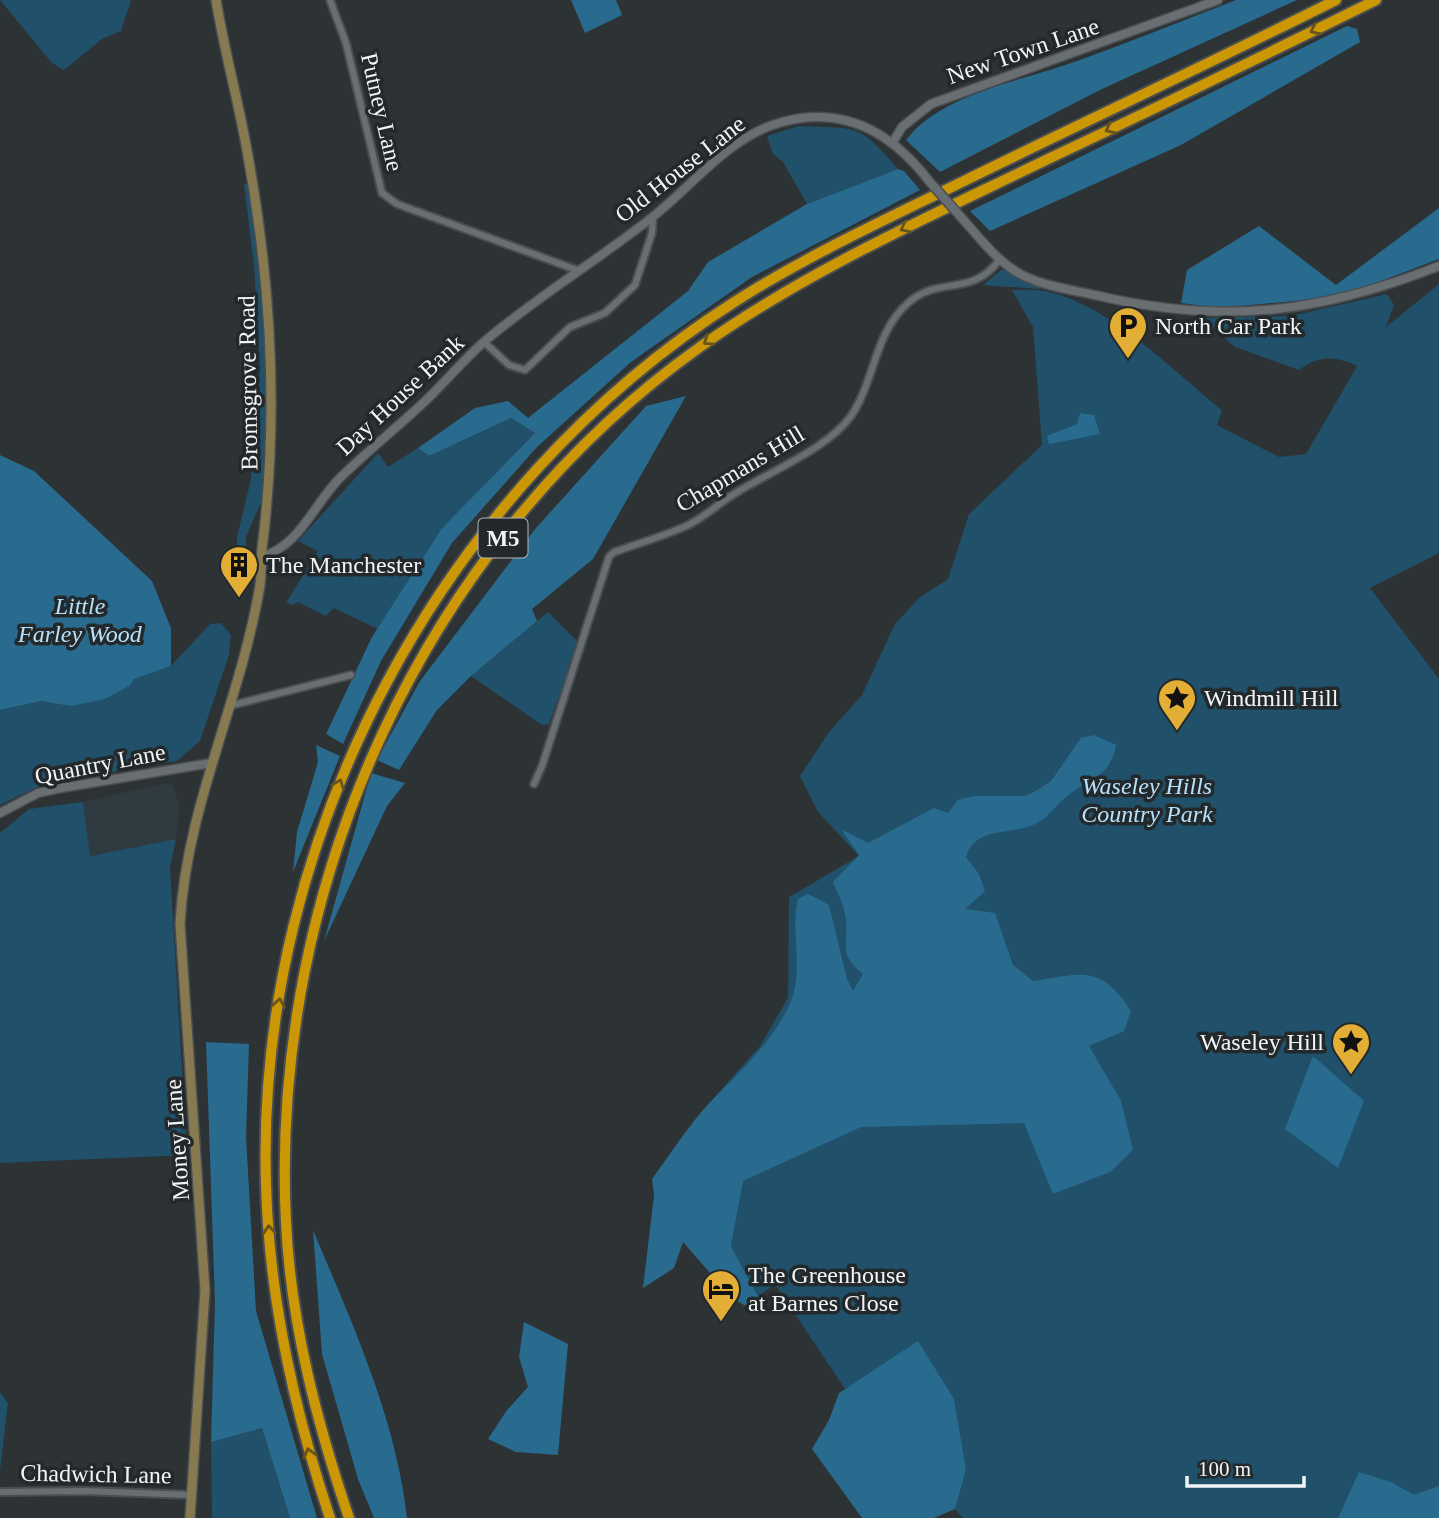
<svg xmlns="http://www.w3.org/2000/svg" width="1439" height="1518" font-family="Georgia,serif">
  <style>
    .built { fill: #303a41 }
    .green { fill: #20506a }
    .forest { fill: #286b8e }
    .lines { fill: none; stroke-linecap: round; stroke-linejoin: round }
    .minor-casing { stroke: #4a4e51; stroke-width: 10 }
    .tertiary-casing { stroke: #4a4e51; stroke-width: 11 }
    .secondary-casing { stroke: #4a4e51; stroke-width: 12 }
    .motorway-casing { stroke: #4a4e51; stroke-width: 14 }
    .minor { stroke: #696e72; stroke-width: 6 }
    .tertiary { stroke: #696e72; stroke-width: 8 }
    .secondary { stroke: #877a51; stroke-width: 9 }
    .motorway { stroke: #cc9704; stroke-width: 10 }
    .tertiary-bridge-casing { stroke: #4a4e51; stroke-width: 11; stroke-linecap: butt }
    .tertiary-bridge { stroke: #696e72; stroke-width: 8 }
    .oneway { stroke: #67541b }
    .labels { text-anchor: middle; stroke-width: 7; stroke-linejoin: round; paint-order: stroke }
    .shield { fill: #23282a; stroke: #b4b8ba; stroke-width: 2 }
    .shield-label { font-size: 23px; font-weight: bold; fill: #f2f5f7 }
    .street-label { font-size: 24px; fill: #f2f5f7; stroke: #23282a }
    .poi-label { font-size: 24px; fill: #f2f5f7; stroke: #23282a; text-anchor: start }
    .park-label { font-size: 24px; font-style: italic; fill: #b7e0fa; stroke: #23282a }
  </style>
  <rect width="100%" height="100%" fill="#2d3234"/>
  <path class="built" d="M 171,782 L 180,805 L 176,839 L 89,856 L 83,802 Z"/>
  <g class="green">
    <path d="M 0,0 L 131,0 L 121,31 L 102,39 L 64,70 L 52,63 Z"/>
    <path d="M 799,126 C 858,129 858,122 898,169 L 807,204 L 783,162 L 773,154 L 767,136 Z"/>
    <path d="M 248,183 L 259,261 L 267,381 L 264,495 L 246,537 L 245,583 L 236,580 L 237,537 L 251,479 L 260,367 L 254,265 L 244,184 Z"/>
    <path d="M 1007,269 L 1037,283 L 1040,289 L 983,285 L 1001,270 Z"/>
    <path d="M 1439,284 L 1439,553 L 1370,588 L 1439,679 L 1439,1518 L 963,1518 L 955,1509 L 966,1470 L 918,1342 L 845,1389 L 775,1284 L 759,1296 L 731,1246 L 742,1182 L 652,1179 L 704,1109 L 760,1046 L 788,998 L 789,897 L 859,856 L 818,812 L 800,776 L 829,732 L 862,695 L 895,624 L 920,597 L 948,579 L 969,514 L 1042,445 L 1033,327 L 1012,290 C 1023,290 1034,289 1044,291 C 1108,303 1172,370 1222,410 L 1217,425 L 1279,457 L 1306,454 L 1357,366 C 1335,356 1319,355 1299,370 L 1235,347 L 1202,318 L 1291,316 L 1387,294 L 1394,305 L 1386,327 Z"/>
    <path d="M 511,418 L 535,433 L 442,528 L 378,629 L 334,608 L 326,616 L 298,602 L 292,605 L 286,603 L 318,551 L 298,541 L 378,453 L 388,467 L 418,448 L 429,456 Z"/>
    <path d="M 548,612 L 578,642 L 549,724 L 542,725 L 471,676 Z"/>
    <path d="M 221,623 L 231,635 L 229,655 L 200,741 L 177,761 L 46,783 L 0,805 L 0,710 L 42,701 L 54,703 L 171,666 L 210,624 Z"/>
    <path d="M 83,802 L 90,856 L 176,839 L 170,867 L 187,1155 L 0,1163 L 0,833 L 29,809 Z"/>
    <path d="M 0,1392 L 8,1403 L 0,1471 Z"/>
    <path d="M 262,1428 L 290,1518 L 212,1518 L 211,1442 Z"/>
  </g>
  <g class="forest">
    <path d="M 571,0 L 616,0 L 622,15 L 585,33 Z"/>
    <path d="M 1236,0 L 1297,0 L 1102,89 L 940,172 L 906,140 C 941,93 1026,80 1080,60 C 1132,41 1184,20 1236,0 Z"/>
    <path d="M 1347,26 L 1357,29 L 1360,42 L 1181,145 L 990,231 L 970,211 Z"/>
    <path d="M 898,169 L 904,171 L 920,190 L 752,277 L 631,362 L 537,447 L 452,543 L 381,661 L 343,744 L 326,734 L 372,637 L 442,528 L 535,433 L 511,418 L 429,456 L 418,448 L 475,408 L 508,401 L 528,418 L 688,291 L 708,262 L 807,204 Z"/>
    <path d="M 1439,208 L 1439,259 L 1339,297 L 1218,308 L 1181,303 L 1187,270 L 1259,226 L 1336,285 Z"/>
    <path d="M 686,396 L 593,559 L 532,609 L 537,621 L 471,676 L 437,710 L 399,770 L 377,760 L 420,681 L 536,528 L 646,406 Z"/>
    <path d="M 1080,413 L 1094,415 L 1100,434 L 1049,444 L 1047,436 L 1077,424 Z"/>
    <path d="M 0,455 L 34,471 L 152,581 L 171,628 L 171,666 L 134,679 L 129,686 L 105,699 L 71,706 L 42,701 L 0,710 Z"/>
    <path d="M 1094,735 L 1116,745 C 1110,778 1090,778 1067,796 C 1057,804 1049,816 1039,822 C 1014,837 976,824 966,857 L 979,874 L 985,891 L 965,909 L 995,913 L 1013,965 L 1033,981 C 1082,974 1100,963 1131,1011 L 1124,1031 L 1089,1046 L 1121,1101 L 1133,1150 L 1110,1172 L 1053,1194 L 1024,1123 L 861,1127 L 743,1181 L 731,1246 L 761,1301 L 760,1315 L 731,1297 L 683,1242 L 674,1268 L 643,1288 L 654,1195 L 652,1179 C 669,1156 685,1131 703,1110 C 734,1076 773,1044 791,1001 C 804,968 790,932 798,899 L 808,894 L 829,905 L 847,979 L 853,991 L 863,974 C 835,951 851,944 845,914 C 843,903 837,892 833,882 L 859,855 L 841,829 L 868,843 L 934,808 L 948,813 L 958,800 L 974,796 L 1024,796 L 1034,792 L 1051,781 L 1081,738 Z"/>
    <path d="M 316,745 L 340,756 L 293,872 L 297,832 L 318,762 Z"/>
    <path d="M 371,773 L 405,783 L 387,806 L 324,941 Z"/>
    <path d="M 206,1042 L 249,1044 L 246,1137 L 256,1311 L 317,1518 L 290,1518 L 262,1428 L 211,1442 L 215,1302 Z"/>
    <path d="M 1313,1056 L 1364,1101 L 1338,1168 L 1285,1129 Z"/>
    <path d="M 313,1230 C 352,1323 396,1418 407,1518 L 374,1518 L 358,1479 L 322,1354 Z"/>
    <path d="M 524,1322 L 568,1344 L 558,1455 L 516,1452 L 488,1439 L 507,1410 L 528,1387 L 519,1357 Z"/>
    <path d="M 918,1341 L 954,1399 L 966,1470 L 955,1509 L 934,1518 L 862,1518 L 812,1449 L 829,1420 L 839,1393 Z"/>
    <path d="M 1359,1472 L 1391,1482 L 1414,1495 L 1439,1486 L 1439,1518 L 1338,1518 Z"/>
  </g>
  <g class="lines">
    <defs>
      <g id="minor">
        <path d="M 330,0 L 346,43 L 382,193 L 397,204 L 577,270"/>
        <path d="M 484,342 L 509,365 L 525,370 L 570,327 L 605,313 L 635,285 L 652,233 L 653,217"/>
        <path d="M 229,706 L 351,675"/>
        <path d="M 534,784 L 542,766 L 609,557 L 614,552 C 637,544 661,537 684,527 C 701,520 713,508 728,498 C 763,474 827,450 851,416 C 875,381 874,333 908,303 C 939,275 972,298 1000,259"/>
        <path d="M 0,1492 L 83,1491 L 192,1495"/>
      </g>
      <g id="tertiary">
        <path d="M 893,142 L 902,127 L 931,104 L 1218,0"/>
        <path d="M 960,216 C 979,237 997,262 1022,275 C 1046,287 1074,290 1099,296 C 1225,325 1320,313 1439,266"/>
        <path d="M 261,557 C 301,546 315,501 342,476 C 368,451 395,429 421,405 C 443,385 462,361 485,341 C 539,295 600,259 655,215 C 696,182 730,136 782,122 C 845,105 892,133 929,181"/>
        <path d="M 0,813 L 38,793 L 61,788 L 211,763"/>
      </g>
      <path id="secondary" d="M 190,1518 L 205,1290 L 180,924 C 186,808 239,705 259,591 C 262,578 261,563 262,549 C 279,414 271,278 246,145 C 237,96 224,49 216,0"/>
      <g id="motorway">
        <path d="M 330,1518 C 294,1410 269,1299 266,1184 C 255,837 443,487 736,301 C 808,255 887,219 964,181 C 1088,120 1213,62 1336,0"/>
        <path d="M 349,1518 C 317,1423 291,1324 286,1223 C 269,887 423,544 700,347 C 808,270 929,217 1048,159 C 1158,107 1267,54 1376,0"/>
      </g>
    </defs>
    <use href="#minor" class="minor-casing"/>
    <use href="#tertiary" class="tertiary-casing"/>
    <use href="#secondary" class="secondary-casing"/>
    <use href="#motorway" class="motorway-casing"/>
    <use href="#minor" class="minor"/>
    <use href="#tertiary" class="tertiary"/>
    <use href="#secondary" class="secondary"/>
    <use href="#motorway" class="motorway"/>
    <defs>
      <path id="tertiary-bridge" d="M 929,181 L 960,216"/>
    </defs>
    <use href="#tertiary-bridge" class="tertiary-bridge-casing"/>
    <use href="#tertiary-bridge" class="tertiary-bridge"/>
  </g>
  <defs><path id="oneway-chevron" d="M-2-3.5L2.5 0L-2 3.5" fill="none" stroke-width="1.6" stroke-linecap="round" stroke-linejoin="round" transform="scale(1.75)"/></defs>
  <g class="oneway">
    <use href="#oneway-chevron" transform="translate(1315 30) rotate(154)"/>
    <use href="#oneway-chevron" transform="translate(1110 129) rotate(154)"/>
    <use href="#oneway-chevron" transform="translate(905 228) rotate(154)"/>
    <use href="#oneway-chevron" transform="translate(708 341) rotate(146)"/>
    <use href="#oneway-chevron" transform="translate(339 784) rotate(-69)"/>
    <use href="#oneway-chevron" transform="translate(279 1003) rotate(-81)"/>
    <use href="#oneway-chevron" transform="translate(269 1230) rotate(-94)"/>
    <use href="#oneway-chevron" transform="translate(309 1453) rotate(-106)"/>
  </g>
  <defs>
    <symbol id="parking-pin" viewBox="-11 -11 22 30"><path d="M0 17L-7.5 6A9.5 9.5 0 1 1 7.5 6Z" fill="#e3ae35" stroke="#23282a"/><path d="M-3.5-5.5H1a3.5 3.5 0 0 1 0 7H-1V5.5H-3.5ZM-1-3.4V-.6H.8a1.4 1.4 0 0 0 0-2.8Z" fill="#111"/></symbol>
    <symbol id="building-pin" viewBox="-11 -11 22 30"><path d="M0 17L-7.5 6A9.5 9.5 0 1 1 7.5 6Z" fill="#e3ae35" stroke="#23282a"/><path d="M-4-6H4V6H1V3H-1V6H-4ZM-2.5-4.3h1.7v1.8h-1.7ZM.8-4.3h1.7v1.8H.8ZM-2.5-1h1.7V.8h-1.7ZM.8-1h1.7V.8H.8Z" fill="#111"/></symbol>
    <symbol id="sight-pin" viewBox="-11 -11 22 30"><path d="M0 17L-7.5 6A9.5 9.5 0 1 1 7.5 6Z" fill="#e3ae35" stroke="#23282a"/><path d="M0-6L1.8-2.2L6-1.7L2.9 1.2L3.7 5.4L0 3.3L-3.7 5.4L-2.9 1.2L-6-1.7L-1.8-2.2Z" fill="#111"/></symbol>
    <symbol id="hotel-pin" viewBox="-11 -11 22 30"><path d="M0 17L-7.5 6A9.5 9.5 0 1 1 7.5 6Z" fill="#e3ae35" stroke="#23282a"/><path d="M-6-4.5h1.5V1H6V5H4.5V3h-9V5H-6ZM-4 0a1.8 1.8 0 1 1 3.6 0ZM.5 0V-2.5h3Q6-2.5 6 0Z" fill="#111"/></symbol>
  </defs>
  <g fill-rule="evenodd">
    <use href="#parking-pin" x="1106" y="304" width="44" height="60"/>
    <use href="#building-pin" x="217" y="543" width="44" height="60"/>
    <use href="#sight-pin" x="1155" y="676" width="44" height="60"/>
    <use href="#sight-pin" x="1329" y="1020" width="44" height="60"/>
    <use href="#hotel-pin" x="699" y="1267" width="44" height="60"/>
  </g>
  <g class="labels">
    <rect class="shield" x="478.5" y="518.5" width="49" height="39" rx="5"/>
    <g class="shield-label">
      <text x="503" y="546">M5</text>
    </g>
    <g class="street-label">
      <text transform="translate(1023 51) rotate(-19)" y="8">New Town Lane</text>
      <text transform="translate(382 112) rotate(77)" y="8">Putney Lane</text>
      <text transform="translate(680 169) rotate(-38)" y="8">Old House Lane</text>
      <text transform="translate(248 383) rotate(-91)" y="8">Bromsgrove Road</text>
      <text transform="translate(400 395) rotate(-43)" y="8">Day House Bank</text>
      <text transform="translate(740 469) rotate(-31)" y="8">Chapmans Hill</text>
      <text transform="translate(100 764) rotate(-11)" y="8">Quantry Lane</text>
      <text transform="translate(177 1140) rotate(-94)" y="8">Money Lane</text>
      <text transform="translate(96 1474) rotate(1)" y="8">Chadwich Lane</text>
    </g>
    <g class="poi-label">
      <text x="1155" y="334">North Car Park</text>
      <text x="266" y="573">The Manchester</text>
      <text x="1204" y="706">Windmill Hill</text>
      <text x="1324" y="1050" text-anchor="end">Waseley Hill</text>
      <text x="748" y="1283">The Greenhouse<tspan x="748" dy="28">at Barnes Close</tspan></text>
    </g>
    <g class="park-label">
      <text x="80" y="614">Little<tspan x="80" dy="28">Farley Wood</tspan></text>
      <text x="1147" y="794">Waseley Hills<tspan x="1147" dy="28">Country Park</tspan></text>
    </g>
  </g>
  <path d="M1187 1476v10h117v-10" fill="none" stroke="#f2f5f7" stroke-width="3.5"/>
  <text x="1198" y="1476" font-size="21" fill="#f2f5f7" stroke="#23282a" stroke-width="5" paint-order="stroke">100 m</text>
</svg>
